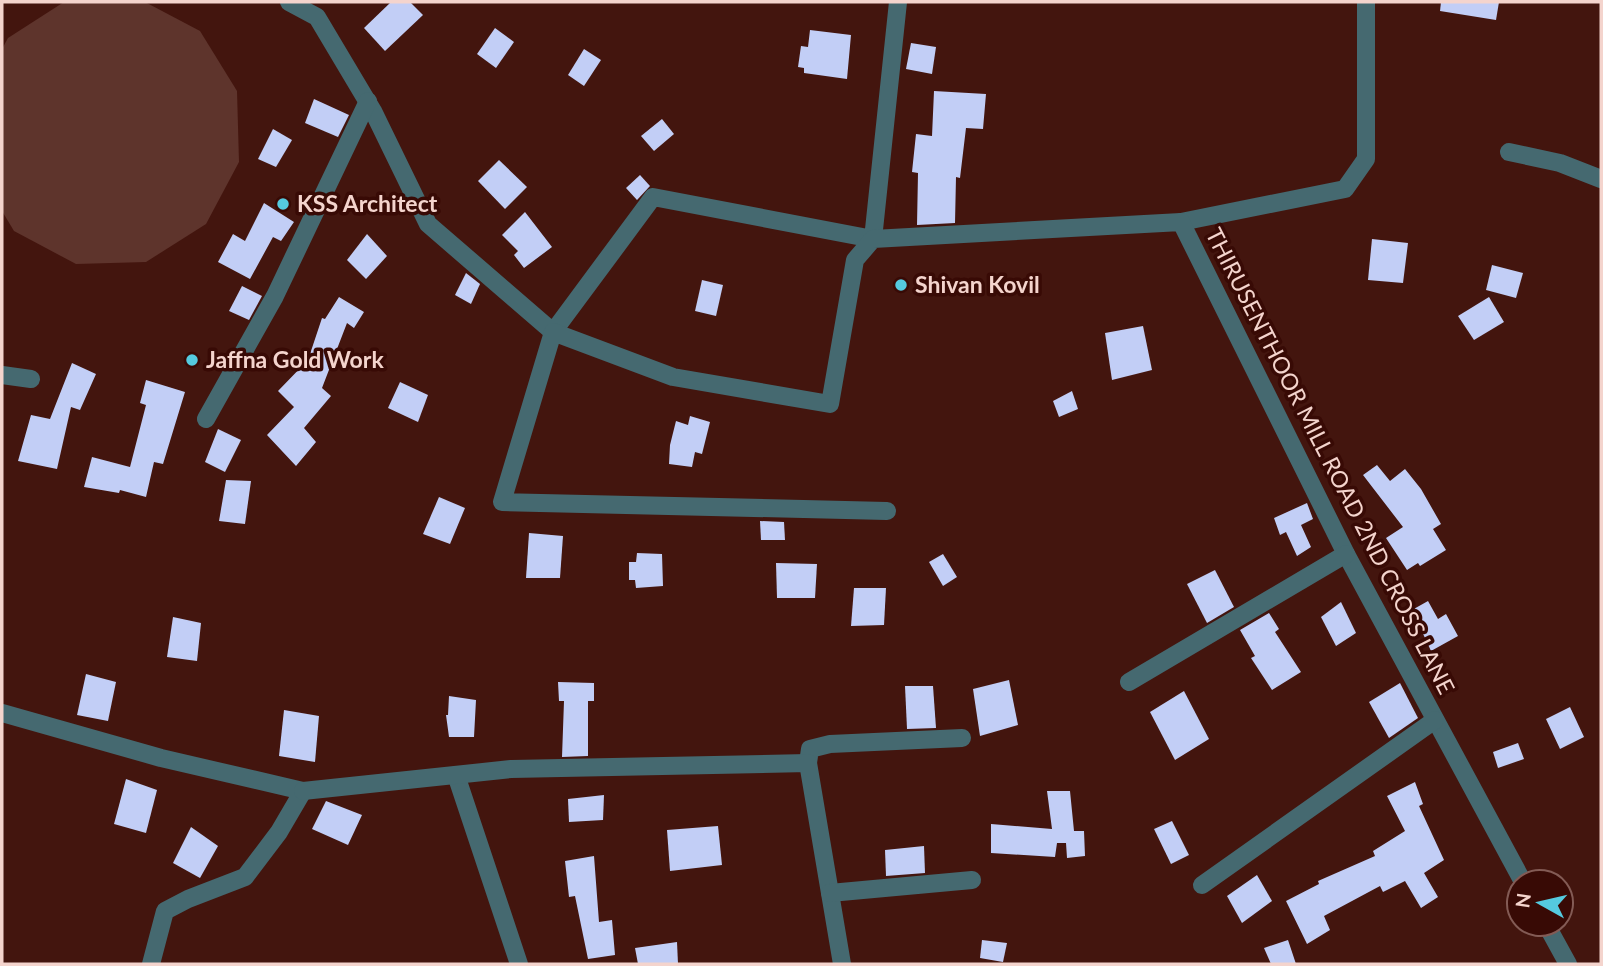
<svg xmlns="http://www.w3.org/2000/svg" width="1603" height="966" font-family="Lato,sans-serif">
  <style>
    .park { fill: #5e342c }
    .building { fill: #c2cef6 }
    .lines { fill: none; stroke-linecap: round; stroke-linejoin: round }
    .minor { stroke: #456970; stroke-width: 18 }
    .poi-dot { fill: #55cadf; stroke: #380a05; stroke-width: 2.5 }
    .labels { text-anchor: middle; stroke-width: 7; stroke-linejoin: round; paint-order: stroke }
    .poi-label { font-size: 23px; font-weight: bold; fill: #f4d4cd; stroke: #380a05; text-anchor: start }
    .street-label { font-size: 23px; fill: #f4d4cd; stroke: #380a05 }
  </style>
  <rect width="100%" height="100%" fill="#43150e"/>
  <path class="park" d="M 64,2 L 145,2 L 200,31 L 237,91 L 239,162 L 206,224 L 146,262 L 76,264 L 14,231 L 2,211 L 2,49 L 8,38 Z"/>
  <g class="building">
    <path d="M 391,2 L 410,2 L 423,15 L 385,51 L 364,28 Z"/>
    <path d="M 1441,2 L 1499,2 L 1496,20 L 1440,11 Z"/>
    <path d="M 495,28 L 514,42 L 496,68 L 477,54 Z"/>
    <path d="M 810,30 L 851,35 L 847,79 L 804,73 L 804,68 L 798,67 L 801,46 L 808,47 Z"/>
    <path d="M 911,43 L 936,47 L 932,74 L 906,69 Z"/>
    <path d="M 584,49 L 601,60 L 584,86 L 568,75 Z"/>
    <path d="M 934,91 L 986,94 L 983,129 L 966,128 L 960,178 L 956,177 L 955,223 L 917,225 L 918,173 L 912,172 L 916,134 L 932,136 Z"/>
    <path d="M 314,99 L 349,115 L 338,137 L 305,123 Z"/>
    <path d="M 662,119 L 674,134 L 654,151 L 641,136 Z"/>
    <path d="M 273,129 L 292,140 L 276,167 L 258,159 Z"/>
    <path d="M 499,160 L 527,187 L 505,209 L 478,181 Z"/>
    <path d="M 640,175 L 650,186 L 637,200 L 626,188 Z"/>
    <path d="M 264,203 L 294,222 L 281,241 L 273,237 L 250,279 L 218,262 L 233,234 L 245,241 Z"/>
    <path d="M 525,212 L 552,247 L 524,268 L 514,255 L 518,251 L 502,235 Z"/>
    <path d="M 367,234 L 387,256 L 366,279 L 347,260 Z"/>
    <path d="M 1372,239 L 1408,243 L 1403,283 L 1368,280 Z"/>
    <path d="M 1492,265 L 1523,273 L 1516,298 L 1486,290 Z"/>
    <path d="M 466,273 L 480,284 L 471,304 L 455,295 Z"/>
    <path d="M 702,280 L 723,285 L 716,316 L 695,311 Z"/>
    <path d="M 242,286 L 262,296 L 249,320 L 229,311 Z"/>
    <path d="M 339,297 L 364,312 L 354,328 L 347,323 L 322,388 L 331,396 L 304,428 L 316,442 L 296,466 L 267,435 L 294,407 L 278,391 L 308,360 L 322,318 L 325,319 Z"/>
    <path d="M 1489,297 L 1504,322 L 1474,340 L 1458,316 Z"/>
    <path d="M 1143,326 L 1152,370 L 1112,380 L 1105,333 Z"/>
    <path d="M 72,363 L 96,374 L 80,410 L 71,407 L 57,469 L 18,461 L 31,415 L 50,419 Z"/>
    <path d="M 146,380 L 185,392 L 163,464 L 154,462 L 146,497 L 120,490 L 119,493 L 84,487 L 92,457 L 130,467 L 146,405 L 140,403 Z"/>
    <path d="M 400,382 L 428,395 L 418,422 L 388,408 Z"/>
    <path d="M 1072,391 L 1078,409 L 1059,417 L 1053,401 Z"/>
    <path d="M 690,416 L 710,422 L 702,454 L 695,452 L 692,467 L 669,464 L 670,445 L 676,421 L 688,425 Z"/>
    <path d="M 218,429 L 241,440 L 225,472 L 205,462 Z"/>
    <path d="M 1377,465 L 1390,481 L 1405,469 L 1421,489 L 1441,524 L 1433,529 L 1446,550 L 1420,566 L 1418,563 L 1407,570 L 1386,538 L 1403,527 L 1363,475 Z"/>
    <path d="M 226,480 L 251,481 L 245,524 L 219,521 Z"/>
    <path d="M 439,497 L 465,508 L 450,544 L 423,534 Z"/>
    <path d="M 1307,503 L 1313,519 L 1301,525 L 1311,547 L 1297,556 L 1286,532 L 1280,535 L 1274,518 Z"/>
    <path d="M 760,521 L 784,522 L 785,540 L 761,540 Z"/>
    <path d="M 529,533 L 563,536 L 560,578 L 526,578 Z"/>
    <path d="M 637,553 L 662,554 L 663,586 L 636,588 L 635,580 L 629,580 L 629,562 L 636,562 Z"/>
    <path d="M 943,554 L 957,577 L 943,586 L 929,562 Z"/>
    <path d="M 776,563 L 817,564 L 815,598 L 777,598 Z"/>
    <path d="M 1215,570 L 1234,607 L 1207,623 L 1187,584 Z"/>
    <path d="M 854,588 L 886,588 L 884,625 L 851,626 Z"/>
    <path d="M 1428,601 L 1438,619 L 1446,614 L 1458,636 L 1431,651 L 1412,610 Z"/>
    <path d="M 1341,602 L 1356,633 L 1336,646 L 1321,617 Z"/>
    <path d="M 1269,613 L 1279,629 L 1275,632 L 1301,672 L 1272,690 L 1251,658 L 1255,656 L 1240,630 Z"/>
    <path d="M 173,617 L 201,623 L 197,661 L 167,657 Z"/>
    <path d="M 86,674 L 116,682 L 108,721 L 77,715 Z"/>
    <path d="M 1009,680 L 1018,725 L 980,736 L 973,689 Z"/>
    <path d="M 558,682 L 594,683 L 594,701 L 588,701 L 588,756 L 562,757 L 564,701 L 559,701 Z"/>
    <path d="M 1400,683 L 1418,718 L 1389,738 L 1369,702 Z"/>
    <path d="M 905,686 L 933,686 L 936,728 L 907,729 Z"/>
    <path d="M 1184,691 L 1209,739 L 1175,760 L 1150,712 Z"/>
    <path d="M 449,696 L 476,700 L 474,737 L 449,737 L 446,715 L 448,715 Z"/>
    <path d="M 1570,707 L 1584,737 L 1560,749 L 1546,719 Z"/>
    <path d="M 284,710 L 319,716 L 315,762 L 279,756 Z"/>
    <path d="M 1518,743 L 1524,759 L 1498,768 L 1493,752 Z"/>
    <path d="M 126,779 L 157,790 L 146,833 L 114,824 Z"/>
    <path d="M 1415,782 L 1423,804 L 1419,806 L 1444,860 L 1424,873 L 1438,897 L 1421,908 L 1405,881 L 1383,892 L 1380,886 L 1324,916 L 1330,930 L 1307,944 L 1286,901 L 1319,884 L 1318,881 L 1375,856 L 1373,851 L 1405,831 L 1387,796 Z"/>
    <path d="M 1047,791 L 1070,791 L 1074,831 L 1084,831 L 1085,856 L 1067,858 L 1066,843 L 1057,843 L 1055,857 L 991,853 L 991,824 L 1052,829 Z"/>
    <path d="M 604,795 L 603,820 L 569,822 L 568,799 Z"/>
    <path d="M 326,801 L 362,815 L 348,845 L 312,829 Z"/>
    <path d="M 1172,821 L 1189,855 L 1171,864 L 1154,829 Z"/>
    <path d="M 718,826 L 722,865 L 670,871 L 667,830 Z"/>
    <path d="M 191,827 L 218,846 L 200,878 L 173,863 Z"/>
    <path d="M 924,846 L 925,873 L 886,876 L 885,850 Z"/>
    <path d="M 594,856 L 599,922 L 612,920 L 615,955 L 588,959 L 575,896 L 569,897 L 565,861 Z"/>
    <path d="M 1257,875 L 1272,901 L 1242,923 L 1227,896 Z"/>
    <path d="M 982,940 L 1007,943 L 1003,962 L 980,958 Z"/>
    <path d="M 1288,940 L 1296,964 L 1271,964 L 1264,948 Z"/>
    <path d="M 677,942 L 678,964 L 638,964 L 635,948 Z"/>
  </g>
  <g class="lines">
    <g class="minor">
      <path d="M 289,2 L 317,17 L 373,111 L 428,224 L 553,332 L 653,197 L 873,239 L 898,2"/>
      <path d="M 1509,152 L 1560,163 L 1601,179"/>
      <path d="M 1181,222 L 1345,189 L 1366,159 L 1366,2"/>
      <path d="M 2,375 L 31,379"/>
      <path d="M 206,419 L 275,296 L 368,101"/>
      <path d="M 887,511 L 502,502 L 553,332 L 673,377 L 830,404 L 855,260 L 873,239 L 1181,222 L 1346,554 L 1523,882"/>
      <path d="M 1129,682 L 1346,554"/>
      <path d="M 2,713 L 161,758 L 303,791 L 279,832 L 245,877 L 188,899 L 165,911 L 151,964"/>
      <path d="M 808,763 L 810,749 L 830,744 L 962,738"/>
      <path d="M 456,775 L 519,964"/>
      <path d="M 303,791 L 511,769 L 808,763 L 842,964"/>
      <path d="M 1202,885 L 1435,720"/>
      <path d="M 830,893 L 972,880"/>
      <path d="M 1546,924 L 1568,964"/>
    </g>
  </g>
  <g class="poi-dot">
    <circle cx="283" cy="204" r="7"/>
    <circle cx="901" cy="285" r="7"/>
    <circle cx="192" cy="360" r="7"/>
  </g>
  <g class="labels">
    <g class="poi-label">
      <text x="297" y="212">KSS Architect</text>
      <text x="915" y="293">Shivan Kovil</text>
      <text x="206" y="368">Jaffna Gold Work</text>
    </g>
    <g class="street-label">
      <text transform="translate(1330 461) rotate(63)" y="8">THIRUSENTHOOR MILL ROAD 2ND CROSS LANE</text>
    </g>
  </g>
  <rect width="1603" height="966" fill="none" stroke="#f4d4cd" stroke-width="7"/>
  <g transform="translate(1540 903) rotate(278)"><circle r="33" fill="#380a05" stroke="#835b55" stroke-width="2"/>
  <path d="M0-5L12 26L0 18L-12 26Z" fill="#55cadf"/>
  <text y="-10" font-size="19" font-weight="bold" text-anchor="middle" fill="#f4d4cd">N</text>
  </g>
</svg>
